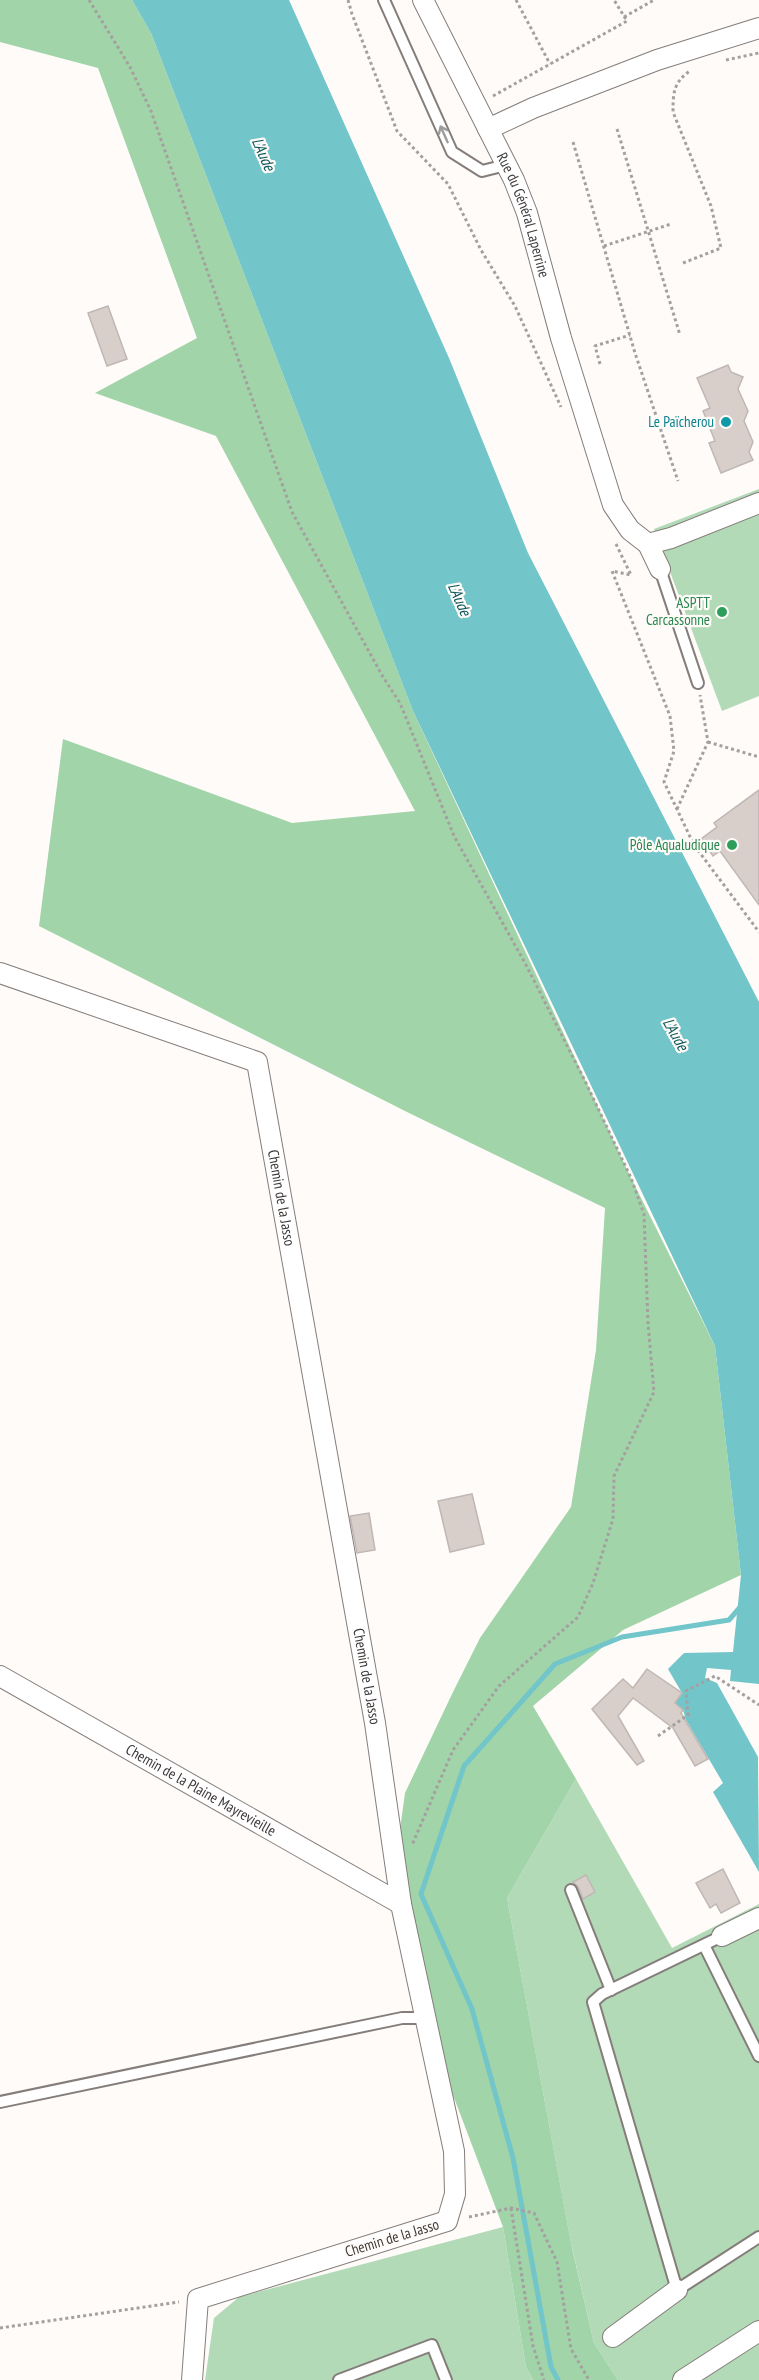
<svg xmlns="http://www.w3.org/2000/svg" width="759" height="2380" font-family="'PT Sans Narrow',sans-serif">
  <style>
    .green { fill: #b2dab7 }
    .forest { fill: #a1d4a8 }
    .water { fill: #72c5c9 }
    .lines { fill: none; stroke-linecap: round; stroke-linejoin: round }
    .stream { stroke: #72c5c9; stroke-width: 5 }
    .building { fill: #d8cfcb; stroke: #c0b7b4; stroke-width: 1.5 }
    .lane-casing { stroke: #857d7a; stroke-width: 14 }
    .street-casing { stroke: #857d7a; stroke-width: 22 }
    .path { stroke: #a4a09f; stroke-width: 3; stroke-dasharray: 3 3; stroke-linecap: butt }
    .lane { stroke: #fff; stroke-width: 10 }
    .street { stroke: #fff; stroke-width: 20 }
    .oneway { stroke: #9e9c9c }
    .culture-dot { fill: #0f9aa8; stroke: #fefbf9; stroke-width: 2 }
    .leisure-dot { fill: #2e9e5b; stroke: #fefbf9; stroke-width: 2 }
    .labels { text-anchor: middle; stroke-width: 4.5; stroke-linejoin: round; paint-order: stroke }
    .street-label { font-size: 15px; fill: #3e3a39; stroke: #fefbf9 }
    .culture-label { font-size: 15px; fill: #0d838f; stroke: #fefbf9; text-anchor: end }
    .leisure-label { font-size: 15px; fill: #27864d; stroke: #fefbf9; text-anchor: end }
    .water-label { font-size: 16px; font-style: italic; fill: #0c575a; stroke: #fefbf9 }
  </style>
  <rect width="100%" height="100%" fill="#fefbf9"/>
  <g class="green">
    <path d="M 759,489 L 759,696 L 722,711 L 654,529 Z"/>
    <path d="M 576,1779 L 672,1948 L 759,1904 L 759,2380 L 618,2380 L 594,2343 L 571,2243 L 507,1898 Z"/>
    <path d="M 503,2227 L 526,2367 L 533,2380 L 205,2380 L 214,2318 L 239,2297 Z"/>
  </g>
  <path class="forest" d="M 0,0 L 132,0 L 151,33 L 413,711 L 631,1178 L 715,1346 L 741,1575 L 623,1630 L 533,1706 L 576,1779 L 507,1898 L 572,2248 L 594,2343 L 618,2380 L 533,2380 L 526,2367 L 503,2227 L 422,2013 L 393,1880 L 405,1793 L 453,1692 L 480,1638 L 571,1507 L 596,1350 L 605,1208 L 409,1113 L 39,926 L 63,739 L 292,823 L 415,811 L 216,436 L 95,393 L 197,338 L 98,68 L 0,42 Z"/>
  <path class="water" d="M 132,0 L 289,0 L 449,358 L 528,553 L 759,1002 L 759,1684 L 730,1681 L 731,1670 L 707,1668 L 705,1678 L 717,1683 L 758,1757 L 759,1872 L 713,1792 L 723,1783 L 686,1720 L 683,1710 L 675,1703 L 682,1693 L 668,1669 L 684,1653 L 733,1652 L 741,1575 L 715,1346 L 413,711 L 151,33 Z"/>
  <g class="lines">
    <path class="stream" d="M 558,2380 L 551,2367 L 513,2158 L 472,2009 L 421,1894 L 464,1766 L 555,1664 L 622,1637 L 729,1620 L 742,1605"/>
  </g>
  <g class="building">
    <path d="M 108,306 L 127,359 L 107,366 L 88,313 Z"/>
    <path d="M 728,365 L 731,372 L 743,377 L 738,389 L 748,411 L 744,421 L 753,442 L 749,452 L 753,460 L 721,473 L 709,443 L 715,441 L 703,411 L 710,408 L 697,378 Z"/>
    <path d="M 759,790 L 759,905 L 720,851 L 713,856 L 701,839 L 717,827 L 714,823 Z"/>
    <path d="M 472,1494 L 484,1544 L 450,1552 L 438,1501 Z"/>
    <path d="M 369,1513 L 375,1550 L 357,1553 L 350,1516 Z"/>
    <path d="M 647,1669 L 682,1693 L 675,1703 L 683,1710 L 681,1713 L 708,1759 L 695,1766 L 673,1728 L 633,1698 L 618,1716 L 644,1761 L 637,1765 L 592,1709 L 623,1679 L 633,1688 Z"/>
    <path d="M 723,1869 L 740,1903 L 721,1913 L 716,1904 L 710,1908 L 696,1883 Z"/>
    <path d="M 586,1875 L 595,1892 L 583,1899 L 578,1887 L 573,1882 Z"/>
  </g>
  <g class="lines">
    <defs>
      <g id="lane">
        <path d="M 384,0 L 452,152 L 482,171 L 506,165"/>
        <path d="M 660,569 L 698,683"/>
        <path d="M 571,1890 L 611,1990"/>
        <path d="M 722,1936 L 602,1994 L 593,2002 L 677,2290 L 759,2237"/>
        <path d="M 704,1945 L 759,2056"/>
        <path d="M 0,2102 L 402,2018 L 425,2018"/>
        <path d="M 339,2380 L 432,2345 L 446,2380"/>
      </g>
      <g id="street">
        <path id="s1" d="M 423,0 L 514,180 L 527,213 L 561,338 L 613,505 L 630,530 L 648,544 L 660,569"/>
        <path d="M 488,129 L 533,108 L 657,60 L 759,28"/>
        <path d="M 648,544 L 671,538 L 759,503"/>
        <path id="s2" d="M 0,973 L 257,1062 L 375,1723 L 401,1904 L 454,2151 L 455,2194 L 447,2221 L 198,2299 L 192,2380"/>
        <path id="s3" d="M 0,1676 L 401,1904"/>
        <path d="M 722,1936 L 759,1918"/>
        <path d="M 613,2337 L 677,2290"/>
        <path d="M 683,2380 L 759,2331"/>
      </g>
    </defs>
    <use href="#lane" class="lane-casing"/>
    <use href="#street" class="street-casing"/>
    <g class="path">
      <path d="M 89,0 L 130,67 L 151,111 L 292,512 L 383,677 L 400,703 L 454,836 L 525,963 L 585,1081 L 631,1178 L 644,1214 L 648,1323 L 654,1392 L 614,1476 L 613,1519 L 593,1583 L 578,1617 L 499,1686 L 453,1750 L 412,1845"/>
      <path d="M 348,0 L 352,14 L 397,131 L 448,184 L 481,250 L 515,306 L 561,407"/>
      <path d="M 516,0 L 550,64"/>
      <path d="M 624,17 L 654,0"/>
      <path d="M 726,60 L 759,53"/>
      <path d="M 493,96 L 627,21 L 614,0"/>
      <path d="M 617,129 L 680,335"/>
      <path d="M 573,142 L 635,353 L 678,481"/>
      <path d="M 604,246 L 671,224"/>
      <path d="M 683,263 L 721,248 L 711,206 L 673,112 C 673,91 674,82 691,70"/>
      <path d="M 600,364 L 595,346 L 630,335"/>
      <path d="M 616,544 L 631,575 L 612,571 L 670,716 L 674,751 L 664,782 L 694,845 L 759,932"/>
      <path d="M 708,742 L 759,757"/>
      <path d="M 677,809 L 708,742 L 700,695"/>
      <path d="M 658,1736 L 688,1715 L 686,1691 L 715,1676 L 759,1705"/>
      <path d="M 511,2208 L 533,2346 L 544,2380"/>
      <path d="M 469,2217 L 511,2208 L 534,2213 L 557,2262 L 571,2349 L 589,2380"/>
      <path d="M 0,2328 L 179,2302"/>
    </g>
    <use href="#lane" class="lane"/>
    <use href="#street" class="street"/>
  </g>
  <defs><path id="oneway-shaft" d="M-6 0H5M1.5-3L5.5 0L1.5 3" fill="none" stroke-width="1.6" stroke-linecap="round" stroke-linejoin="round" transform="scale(1.5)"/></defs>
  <use class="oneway" href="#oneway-shaft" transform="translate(444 134) rotate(-114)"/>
  <circle class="culture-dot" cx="726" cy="422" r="6"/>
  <g class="leisure-dot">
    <circle cx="722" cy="612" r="6"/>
    <circle cx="732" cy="845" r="6"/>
  </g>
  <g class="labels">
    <g class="street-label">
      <text dy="5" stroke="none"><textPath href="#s1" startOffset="238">Rue du Général Laperrine</textPath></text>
      <text dy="5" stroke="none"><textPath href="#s2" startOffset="410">Chemin de la Jasso</textPath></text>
      <text dy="5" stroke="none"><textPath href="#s2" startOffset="896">Chemin de la Jasso</textPath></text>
      <text dy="5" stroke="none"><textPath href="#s3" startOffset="231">Chemin de la Plaine Mayrevieille</textPath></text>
      <text transform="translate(392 2238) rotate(-17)" y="5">Chemin de la Jasso</text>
    </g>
    <g class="culture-label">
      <text x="714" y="427">Le Païcherou</text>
    </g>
    <g class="leisure-label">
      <text x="710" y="608">ASPTT<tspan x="710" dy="17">Carcassonne</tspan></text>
      <text x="720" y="850">Pôle Aqualudique</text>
    </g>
    <g class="water-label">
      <text transform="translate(264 154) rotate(66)" y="6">L'Aude</text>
      <text transform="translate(460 599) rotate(66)" y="6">L'Aude</text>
      <text transform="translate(676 1034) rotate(60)" y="6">L'Aude</text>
    </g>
  </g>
</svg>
